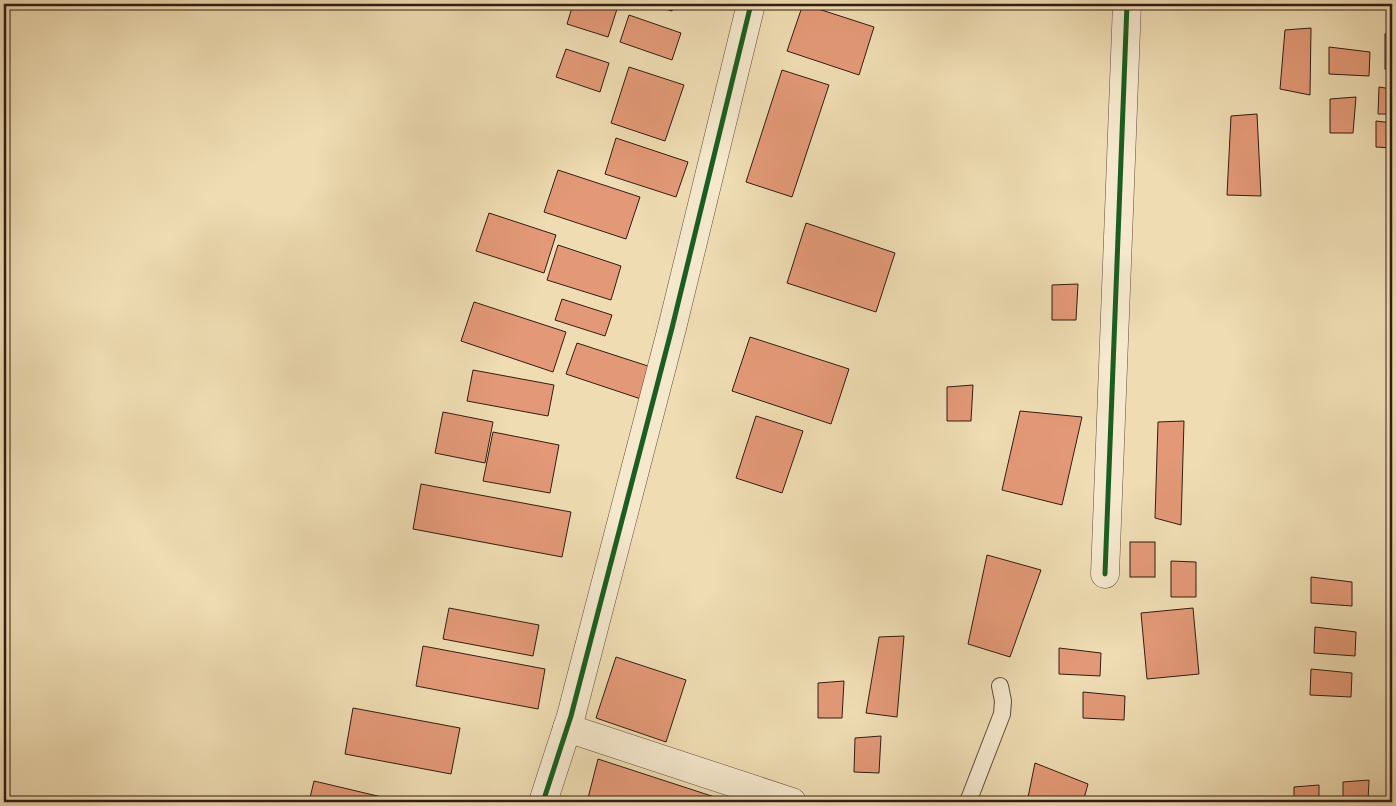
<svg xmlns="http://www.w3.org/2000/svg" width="1396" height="806" font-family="'IM FELL English',serif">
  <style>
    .building { fill: #e39977; stroke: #321c14 }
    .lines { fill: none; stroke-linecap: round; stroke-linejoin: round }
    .service-casing { stroke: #614c3c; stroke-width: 18 }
    .minor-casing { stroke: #614c3c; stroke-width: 29 }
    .service { stroke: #f5e8cd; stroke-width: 16 }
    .minor { stroke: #f5e8cd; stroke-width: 28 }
    .cycleway-casing { stroke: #f5e8cd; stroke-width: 8 }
    .cycleway { stroke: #1b5e20; stroke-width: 5 }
  </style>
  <rect width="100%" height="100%" fill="#efdcb2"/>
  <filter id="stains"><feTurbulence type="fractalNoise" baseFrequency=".004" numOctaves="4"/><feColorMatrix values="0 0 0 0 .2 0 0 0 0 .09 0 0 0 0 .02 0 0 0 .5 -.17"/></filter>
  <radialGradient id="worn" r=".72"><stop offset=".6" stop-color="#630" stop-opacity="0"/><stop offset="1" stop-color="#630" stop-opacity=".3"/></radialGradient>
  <g class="building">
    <path d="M 573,4 L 602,4 L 617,9 L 608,37 L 567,24 Z"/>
    <path d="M 648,4 L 674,4 L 672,11 Z"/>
    <path d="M 803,4 L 874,27 L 859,75 L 787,51 Z"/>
    <path d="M 629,15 L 681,33 L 672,60 L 620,42 Z"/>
    <path d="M 1311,28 L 1310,95 L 1280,89 L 1285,30 Z"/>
    <rect x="1385" y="34" width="7" height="35"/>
    <path d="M 1329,47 L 1370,52 L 1369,76 L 1329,74 Z"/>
    <path d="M 566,49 L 609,63 L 600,92 L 556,77 Z"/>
    <path d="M 629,67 L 684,85 L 665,141 L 611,123 Z"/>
    <path d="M 782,70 L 829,85 L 792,197 L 746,182 Z"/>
    <path d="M 1379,87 L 1392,89 L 1392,114 L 1378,114 Z"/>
    <path d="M 1356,97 L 1353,133 L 1330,133 L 1330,99 Z"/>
    <path d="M 1257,114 L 1261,196 L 1227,195 L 1231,116 Z"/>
    <path d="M 1376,121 L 1392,123 L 1392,148 L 1376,147 Z"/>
    <path d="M 616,138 L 688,162 L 676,197 L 605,174 Z"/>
    <path d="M 558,170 L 640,197 L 626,239 L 544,212 Z"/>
    <path d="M 489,213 L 556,235 L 544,273 L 476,251 Z"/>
    <path d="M 806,223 L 895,253 L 876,312 L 787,283 Z"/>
    <path d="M 558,245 L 621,266 L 611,300 L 547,280 Z"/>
    <path d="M 1078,284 L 1076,320 L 1052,320 L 1052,285 Z"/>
    <path d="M 562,299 L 612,315 L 605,336 L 555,320 Z"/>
    <path d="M 474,302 L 566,332 L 553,372 L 461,341 Z"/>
    <path d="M 750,337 L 849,369 L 831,424 L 732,391 Z"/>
    <path d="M 577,343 L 654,368 L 644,400 L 566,374 Z"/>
    <path d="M 473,370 L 554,385 L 548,416 L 467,401 Z"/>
    <path d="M 973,385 L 971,421 L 947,421 L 947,387 Z"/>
    <path d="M 1020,411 L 1082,417 L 1062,505 L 1002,490 Z"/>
    <path d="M 443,412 L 493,422 L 485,463 L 435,453 Z"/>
    <path d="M 756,416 L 803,431 L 782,493 L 736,478 Z"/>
    <path d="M 1184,421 L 1181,525 L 1155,518 L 1158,422 Z"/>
    <path d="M 493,432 L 559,445 L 550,493 L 483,481 Z"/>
    <path d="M 421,484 L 571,512 L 562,557 L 413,529 Z"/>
    <rect x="1130" y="542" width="25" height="35"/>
    <path d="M 987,555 L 1041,570 L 1010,657 L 968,644 Z"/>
    <path d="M 1171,561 L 1196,562 L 1196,597 L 1171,597 Z"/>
    <path d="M 1311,577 L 1352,582 L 1352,606 L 1311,603 Z"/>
    <path d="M 449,608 L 539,625 L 533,656 L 443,639 Z"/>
    <path d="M 1193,608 L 1199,674 L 1147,679 L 1141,613 Z"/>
    <path d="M 1315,627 L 1356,632 L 1355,656 L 1314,653 Z"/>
    <path d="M 904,636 L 897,717 L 866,713 L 879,637 Z"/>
    <path d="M 423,646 L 545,669 L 538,709 L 416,686 Z"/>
    <path d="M 1059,648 L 1101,653 L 1100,676 L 1059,674 Z"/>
    <path d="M 616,657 L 686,680 L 666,742 L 596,718 Z"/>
    <path d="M 1311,669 L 1352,673 L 1351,697 L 1310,695 Z"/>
    <path d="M 844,681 L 842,718 L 818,718 L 818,683 Z"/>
    <path d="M 1083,692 L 1125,696 L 1124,720 L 1083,718 Z"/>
    <path d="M 353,708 L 460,728 L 451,774 L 345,754 Z"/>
    <path d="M 881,736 L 879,773 L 854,772 L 855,738 Z"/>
    <path d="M 598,759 L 730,802 L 587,802 Z"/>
    <path d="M 1035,763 L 1088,784 L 1083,802 L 1027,802 Z"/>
    <path d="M 1369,780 L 1368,802 L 1343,802 L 1343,782 Z"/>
    <path d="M 314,781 L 403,802 L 309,802 Z"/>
    <path d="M 1319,785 L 1319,802 L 1294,802 L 1294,787 Z"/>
  </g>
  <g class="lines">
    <defs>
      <path id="service" d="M 968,802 L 1002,714 L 1003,701 L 1000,686"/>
      <g id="minor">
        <path d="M 1105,574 L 1127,4"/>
        <path d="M 567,728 L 792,802"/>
        <path d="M 543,802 L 571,716 L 672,328 L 751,4"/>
      </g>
    </defs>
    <use href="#service" class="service-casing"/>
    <use href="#minor" class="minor-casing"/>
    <use href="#service" class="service"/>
    <use href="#minor" class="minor"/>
    <defs>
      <g id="cycleway">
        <path d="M 1105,574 L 1127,4"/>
        <path d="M 543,802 L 571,716 L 672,328 L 751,4"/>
      </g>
    </defs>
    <use href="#cycleway" class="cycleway-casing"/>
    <use href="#cycleway" class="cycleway"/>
  </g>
  <rect width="1396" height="806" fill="none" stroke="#efdcb2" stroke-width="20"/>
  <rect x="5" y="5" width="1386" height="796" fill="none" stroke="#321c14" stroke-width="2.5"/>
  <rect x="10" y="10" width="1376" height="786" fill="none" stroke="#321c14"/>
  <rect width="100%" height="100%" filter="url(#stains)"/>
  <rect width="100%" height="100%" fill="url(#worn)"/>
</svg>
